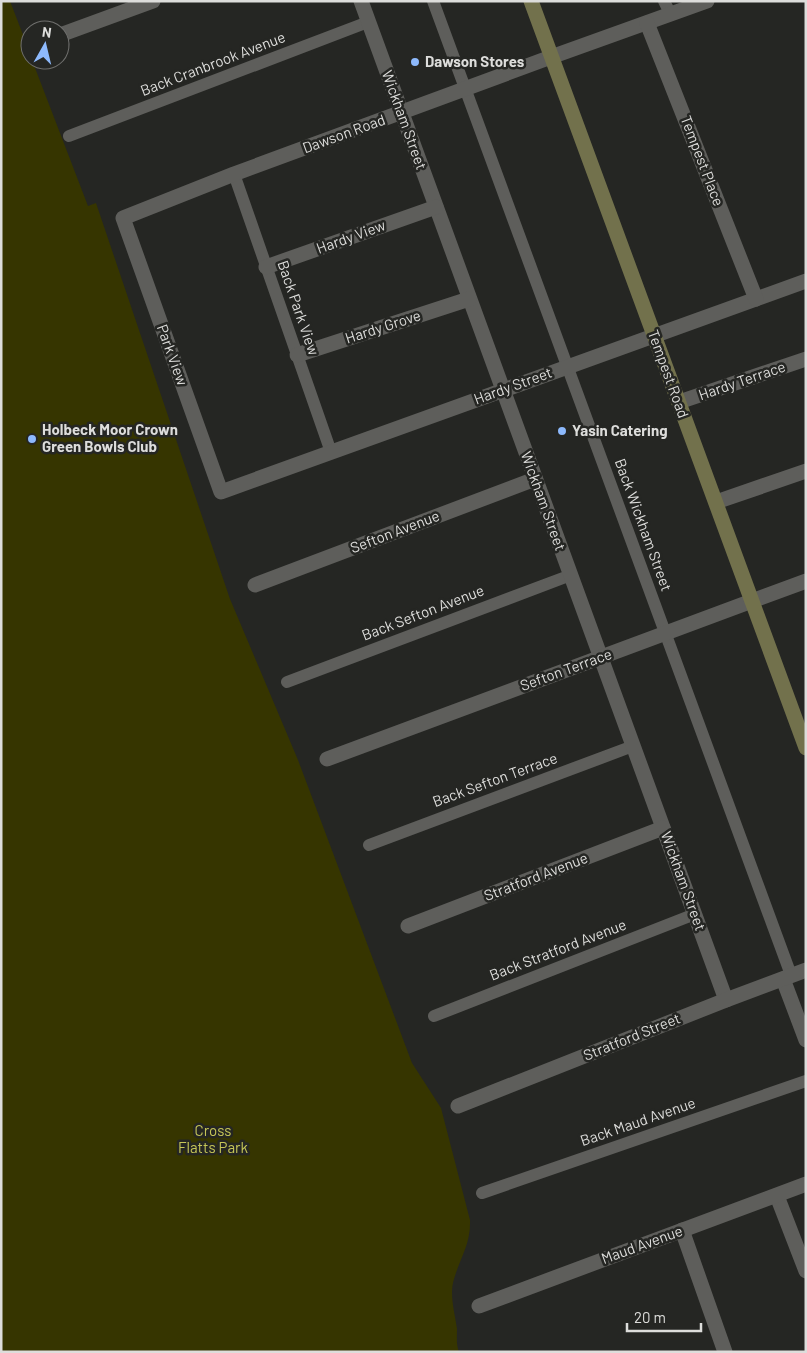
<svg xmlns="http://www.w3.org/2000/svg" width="807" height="1353" font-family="Barlow,sans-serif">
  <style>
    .green { fill: #363500 }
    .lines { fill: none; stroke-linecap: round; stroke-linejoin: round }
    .lane { stroke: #5e5e5b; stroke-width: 12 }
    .street { stroke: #5e5e5b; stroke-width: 15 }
    .secondary { stroke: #72714c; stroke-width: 15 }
    .poi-dot { fill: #8db9fc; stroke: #252623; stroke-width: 2 }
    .labels { text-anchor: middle; stroke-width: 5; stroke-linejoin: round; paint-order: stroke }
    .poi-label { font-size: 15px; font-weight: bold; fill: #dddddb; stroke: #252623; text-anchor: start }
    .street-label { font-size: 15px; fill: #dddddb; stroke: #252623 }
    .park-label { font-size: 15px; fill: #c6c657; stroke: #252623 }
  </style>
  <rect width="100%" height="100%" fill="#252623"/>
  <path class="green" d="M 1,1 L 10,1 L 30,53 L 30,60 L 32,60 L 88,206 L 96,203 L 230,599 L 298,760 L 412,1063 L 441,1108 L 470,1220 C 471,1244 460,1258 454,1279 C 449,1295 455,1313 457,1329 C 457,1337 456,1344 459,1352 L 1,1352 Z"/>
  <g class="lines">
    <g class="lane">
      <path d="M 433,1 L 791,975"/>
      <path d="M 664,1 L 671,15"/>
      <path d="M 69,136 L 368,22"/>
      <path d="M 234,174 L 331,452"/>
      <path d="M 287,682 L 571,575"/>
      <path d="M 369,845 L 633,746"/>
      <path d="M 434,1016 L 695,914"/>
      <path d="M 482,1193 L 806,1081"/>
    </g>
    <g class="street">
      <path d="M 361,1 L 726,1000"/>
      <path d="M 707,1 L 551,57 L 234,174 L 123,218 L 221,492 L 806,281"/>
      <path d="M 647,23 L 756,299"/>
      <path d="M 60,35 L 153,1"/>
      <path d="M 266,267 L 436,207"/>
      <path d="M 297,355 L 469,299"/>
      <path d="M 679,402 L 806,359"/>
      <path d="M 716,502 L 806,471"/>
      <path d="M 255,585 L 535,479"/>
      <path d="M 327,759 L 806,581"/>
      <path d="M 408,926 L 663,828"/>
      <path d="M 783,979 L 806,1040"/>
      <path d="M 458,1106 L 726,1000 L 806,970"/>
      <path d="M 777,1196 L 806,1271"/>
      <path d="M 682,1230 L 725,1352"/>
      <path d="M 479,1306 L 806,1184"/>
    </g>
    <path class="secondary" d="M 531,1 L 806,748"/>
  </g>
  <g class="poi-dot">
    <circle cx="415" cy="62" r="5"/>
    <circle cx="562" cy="431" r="5"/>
    <circle cx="32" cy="439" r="5"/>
  </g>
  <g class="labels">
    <g class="poi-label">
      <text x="425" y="67">Dawson Stores</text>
      <text x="42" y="435">Holbeck Moor Crown<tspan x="42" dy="17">Green Bowls Club</tspan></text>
      <text x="572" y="436">Yasin Catering</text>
    </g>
    <g class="street-label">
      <text transform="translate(213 64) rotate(-21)" y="5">Back Cranbrook Avenue</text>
      <text transform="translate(404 120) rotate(70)" y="5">Wickham Street</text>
      <text transform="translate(344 134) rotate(-20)" y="5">Dawson Road</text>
      <text transform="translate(702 161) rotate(69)" y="5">Tempest Place</text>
      <text transform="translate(351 237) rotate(-20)" y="5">Hardy View</text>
      <text transform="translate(298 308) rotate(71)" y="5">Back Park View</text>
      <text transform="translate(383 327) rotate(-18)" y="5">Hardy Grove</text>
      <text transform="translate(172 355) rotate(70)" y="5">Park View</text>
      <text transform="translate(668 374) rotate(70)" y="5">Tempest Road</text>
      <text transform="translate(742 381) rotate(-19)" y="5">Hardy Terrace</text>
      <text transform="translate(513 386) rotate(-20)" y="5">Hardy Street</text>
      <text transform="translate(543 501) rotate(70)" y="5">Wickham Street</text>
      <text transform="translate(643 525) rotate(70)" y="5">Back Wickham Street</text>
      <text transform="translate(395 532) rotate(-21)" y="5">Sefton Avenue</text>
      <text transform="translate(423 613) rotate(-21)" y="5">Back Sefton Avenue</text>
      <text transform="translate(566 670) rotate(-20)" y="5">Sefton Terrace</text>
      <text transform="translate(495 780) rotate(-20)" y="5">Back Sefton Terrace</text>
      <text transform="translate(536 877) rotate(-21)" y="5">Stratford Avenue</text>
      <text transform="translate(683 881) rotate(70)" y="5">Wickham Street</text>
      <text transform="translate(558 950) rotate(-21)" y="5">Back Stratford Avenue</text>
      <text transform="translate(632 1037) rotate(-22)" y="5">Stratford Street</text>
      <text transform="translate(638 1122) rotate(-19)" y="5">Back Maud Avenue</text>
      <text transform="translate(642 1245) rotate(-20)" y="5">Maud Avenue</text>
    </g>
    <g class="park-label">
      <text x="213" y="1136">Cross<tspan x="213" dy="17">Flatts Park</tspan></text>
    </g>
  </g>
  <rect width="807" height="1353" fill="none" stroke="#dddddb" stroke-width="5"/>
  <g transform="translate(45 45) rotate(8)"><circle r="24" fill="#252623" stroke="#6f6f6d"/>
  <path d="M0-4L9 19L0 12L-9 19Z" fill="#8db9fc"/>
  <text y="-8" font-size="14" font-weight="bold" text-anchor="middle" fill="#dddddb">N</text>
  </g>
  <path d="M627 1323v8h74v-8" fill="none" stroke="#dddddb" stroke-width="2.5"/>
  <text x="634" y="1323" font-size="15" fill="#dddddb" stroke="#252623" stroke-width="4" paint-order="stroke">20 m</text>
</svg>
